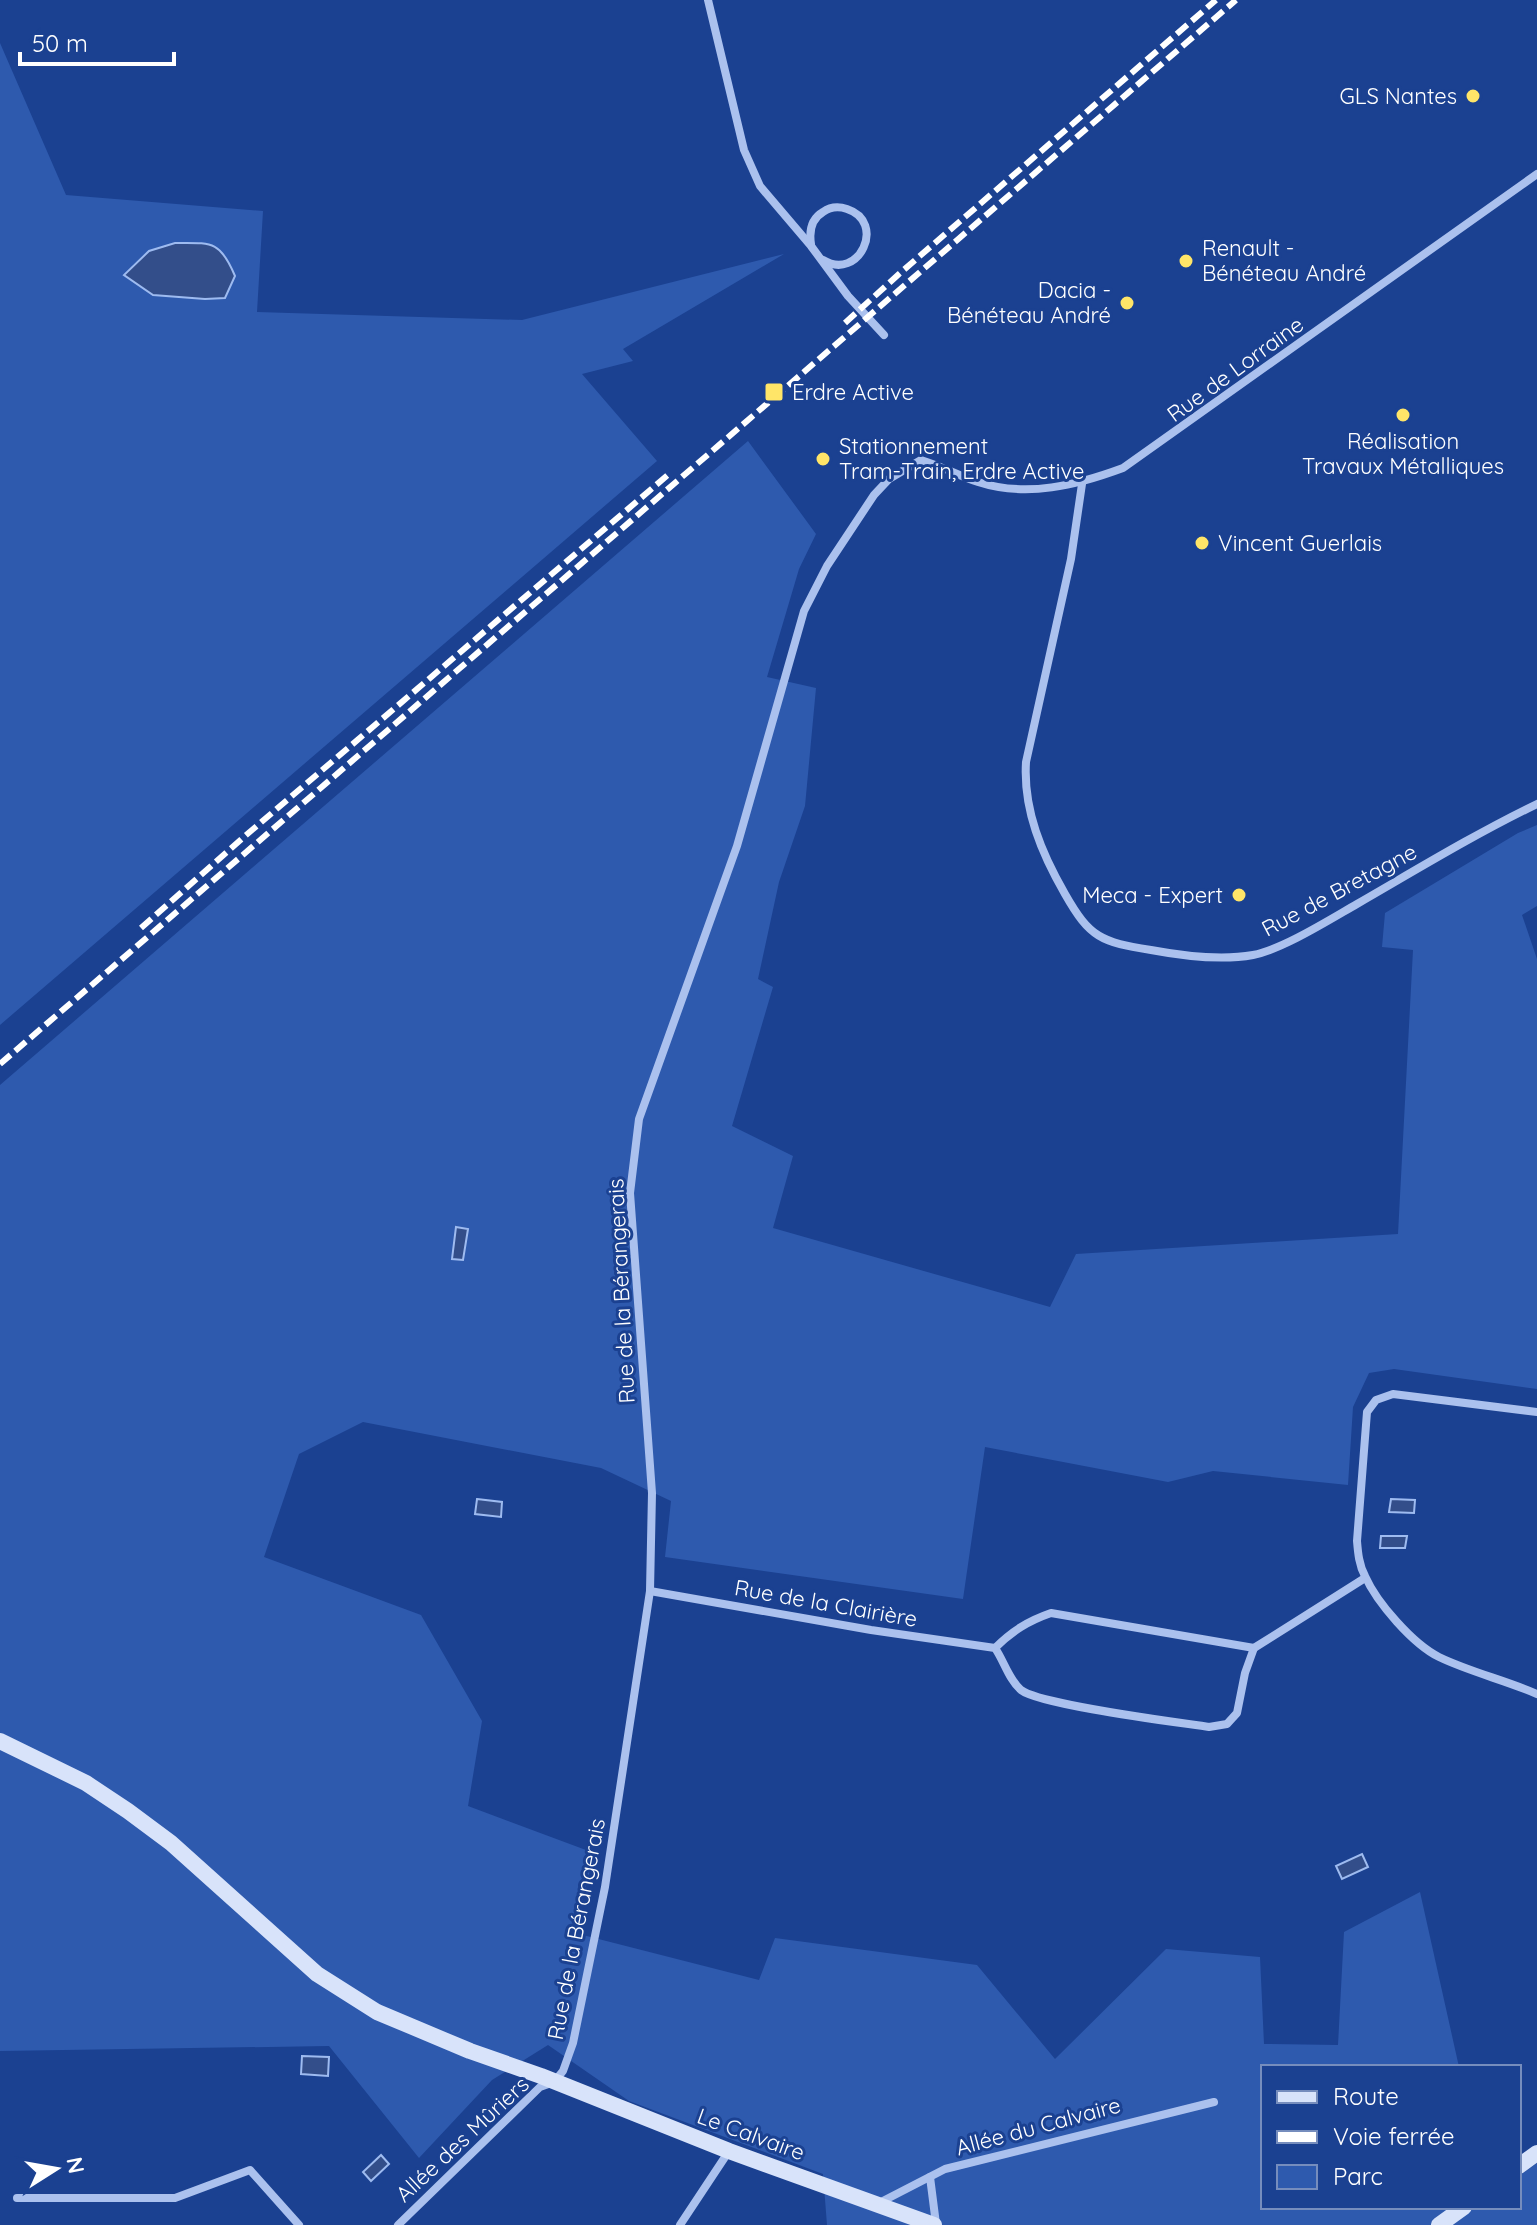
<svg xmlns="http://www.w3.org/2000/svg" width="1537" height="2225" font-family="Quicksand,sans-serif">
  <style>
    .green { fill: #2e5aae }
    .water { fill: #334e8a; stroke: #9ebbf0; stroke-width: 2 }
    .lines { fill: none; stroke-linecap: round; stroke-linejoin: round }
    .street { stroke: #abc1ee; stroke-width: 8 }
    .secondary { stroke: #d8e3fa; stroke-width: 16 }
    .rail { stroke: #fff; stroke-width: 6; stroke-dasharray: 14 6; stroke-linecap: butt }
    .poi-dot { fill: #ffe568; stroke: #1b4191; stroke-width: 3 }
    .labels { text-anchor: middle; stroke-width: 6; stroke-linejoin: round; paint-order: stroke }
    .poi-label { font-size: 22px; fill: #fff; stroke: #1b4191; text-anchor: start }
    .street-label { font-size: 22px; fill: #fff; stroke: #1b4191 }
  </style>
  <rect width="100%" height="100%" fill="#1b4191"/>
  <g class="green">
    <path d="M 0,43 L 66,195 L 263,211 L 257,312 L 522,320 L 784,254 L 623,349 L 633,361 L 582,374 L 657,461 L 0,1025 Z"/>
    <path d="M 748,441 L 816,534 L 799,569 L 767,677 L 816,688 L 805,806 L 779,882 L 758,979 L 773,987 L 732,1126 L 793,1156 L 773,1228 L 1050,1307 L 1076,1254 L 1398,1234 L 1413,950 L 1382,947 L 1385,913 L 1518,833 L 1537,825 L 1537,906 L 1522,915 L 1537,959 L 1537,1389 L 1394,1369 L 1369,1373 L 1353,1407 L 1348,1485 L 1213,1471 L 1168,1482 L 985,1447 L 963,1599 L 665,1557 L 671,1501 L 601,1468 L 363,1422 L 299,1454 L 264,1557 L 421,1615 L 482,1721 L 468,1806 L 594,1853 L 575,1933 L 759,1980 L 775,1938 L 977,1965 L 1055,2059 L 1166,1949 L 1260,1957 L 1264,2044 L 1338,2045 L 1344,1932 L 1420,1892 L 1459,2067 L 1263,2067 L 1263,2207 L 1519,2207 L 1519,2176 L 1537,2163 L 1537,2225 L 827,2225 L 823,2174 L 629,2101 L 548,2045 L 492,2080 L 419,2158 L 329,2046 L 0,2051 L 0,1085 Z"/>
  </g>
  <g class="water">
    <path d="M 175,243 C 211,243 220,240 235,276 L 225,298 L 205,299 L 153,295 L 124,275 L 149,251 Z"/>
    <path d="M 456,1227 L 468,1229 L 463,1260 L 452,1259 Z"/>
    <path d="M 477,1499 L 502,1502 L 501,1517 L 475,1514 Z"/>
    <path d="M 1391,1499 L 1415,1500 L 1414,1513 L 1389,1512 Z"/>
    <path d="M 1381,1536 L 1407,1536 L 1405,1548 L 1380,1548 Z"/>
    <path d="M 1362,1854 L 1368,1867 L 1342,1879 L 1336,1866 Z"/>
    <path d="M 302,2056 L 329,2057 L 328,2076 L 301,2074 Z"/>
    <path d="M 381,2155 L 389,2164 L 371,2181 L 363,2172 Z"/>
  </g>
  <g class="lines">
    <g class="street">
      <path d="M 708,0 L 744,150 L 760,186 L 811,246 L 848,296 L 884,335"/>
      <path d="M 811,244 C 809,231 811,219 823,212 C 830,207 838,206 847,209 C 887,222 859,282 823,260"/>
      <path d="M 1082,484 L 1071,559 L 1026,762 C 1023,810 1042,854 1065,894 C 1090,938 1101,942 1151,950 C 1183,956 1220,961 1253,955 C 1283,949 1329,920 1357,904 C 1416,870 1475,834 1537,804"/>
      <path d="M 1537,1412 L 1393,1394 L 1376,1400 L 1367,1412 L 1357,1541 C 1358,1553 1359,1565 1365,1576 C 1377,1603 1413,1644 1439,1657 C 1470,1672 1505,1680 1537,1694"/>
      <path d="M 650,1591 L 871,1630 L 995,1648 C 1004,1661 1009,1680 1021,1690 C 1040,1705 1176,1722 1209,1727 L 1227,1724 L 1237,1713 L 1245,1673 L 1254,1648 L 1365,1578"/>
      <path d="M 995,1648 C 1012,1631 1028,1621 1051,1613 L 1254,1648"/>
      <path d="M 930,2177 L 936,2224"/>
      <path d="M 17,2198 L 175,2198 L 250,2170 L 299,2225"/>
      <path d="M 879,2203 L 945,2169 L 1214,2102"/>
      <path d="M 398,2225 L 540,2087 L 554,2082 L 563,2071 L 573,2043 L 605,1887 L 650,1591 L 652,1493 L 630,1193 L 639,1119 L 737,846 L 804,611 L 827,566 L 874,495 L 889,479 L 921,460 C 941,466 959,476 978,482 C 1027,498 1077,485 1123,468 L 1537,174"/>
      <path d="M 680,2225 L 729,2151"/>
    </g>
    <g class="secondary">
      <path d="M 0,1741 L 86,1783 L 128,1811 L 171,1843 L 317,1974 L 377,2012 L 470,2051 L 541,2076 L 729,2151 L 934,2225"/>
      <path d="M 1519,2166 L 1537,2153"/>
      <path d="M 1439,2225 L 1464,2207"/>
    </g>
    <g class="rail">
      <path d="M 845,323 L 899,274 L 1216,0"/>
      <path d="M 141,928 L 245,836 L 669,474"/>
      <path d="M 0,1064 L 1236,0"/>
    </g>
  </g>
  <g class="poi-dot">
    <circle cx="1473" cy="96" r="8"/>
    <circle cx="1186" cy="261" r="8"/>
    <circle cx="1127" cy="303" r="8"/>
    <rect x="764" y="382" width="20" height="20" rx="4"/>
    <circle cx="1403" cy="415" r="8"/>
    <circle cx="823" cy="459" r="8"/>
    <circle cx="1202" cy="543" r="8"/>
    <circle cx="1239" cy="895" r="8"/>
  </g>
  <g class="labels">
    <g class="poi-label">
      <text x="1457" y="104" text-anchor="end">GLS Nantes</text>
      <text x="1202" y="256">Renault -<tspan x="1202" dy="25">Bénéteau André</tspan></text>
      <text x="1111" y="298" text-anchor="end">Dacia -<tspan x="1111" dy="25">Bénéteau André</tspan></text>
      <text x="792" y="400">Erdre Active</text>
      <text x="1403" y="449" text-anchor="middle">Réalisation<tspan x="1403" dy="25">Travaux Métalliques</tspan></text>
      <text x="839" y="454">Stationnement<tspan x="839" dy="25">Tram-Train, Erdre Active</tspan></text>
      <text x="1218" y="551">Vincent Guerlais</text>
      <text x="1223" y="903" text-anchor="end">Meca - Expert</text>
    </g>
    <g class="street-label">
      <text transform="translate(1235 369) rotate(-36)" y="8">Rue de Lorraine</text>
      <text transform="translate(1339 890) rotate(-28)" y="8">Rue de Bretagne</text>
      <text transform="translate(621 1291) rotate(-93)" y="8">Rue de la Bérangerais</text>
      <text transform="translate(826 1603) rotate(10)" y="8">Rue de la Clairière</text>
      <text transform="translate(576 1929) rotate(-79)" y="8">Rue de la Bérangerais</text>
      <text transform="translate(1038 2126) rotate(-15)" y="8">Allée du Calvaire</text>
      <text transform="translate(751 2134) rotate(20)" y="8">Le Calvaire</text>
      <text transform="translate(462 2139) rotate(-43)" y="8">Allée des Mûriers</text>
    </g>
  </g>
  <rect x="1261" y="2065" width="260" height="144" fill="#1b4191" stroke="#768dbd" stroke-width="2"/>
  <rect x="1277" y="2091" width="40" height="12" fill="#d8e3fa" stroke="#768dbd" stroke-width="2"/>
  <text x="1333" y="2105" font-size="24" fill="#ffffff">Route</text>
  <rect x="1277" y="2131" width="40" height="12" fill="#ffffff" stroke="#768dbd" stroke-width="2"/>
  <text x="1333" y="2145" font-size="24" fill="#ffffff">Voie ferrée</text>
  <rect x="1277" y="2165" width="40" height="24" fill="#2e5aae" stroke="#768dbd" stroke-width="2"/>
  <text x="1333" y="2185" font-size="24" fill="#ffffff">Parc</text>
  <g transform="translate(56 2169) rotate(79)" stroke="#1b4191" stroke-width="6" paint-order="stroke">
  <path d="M0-6L14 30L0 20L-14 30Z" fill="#ffffff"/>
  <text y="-12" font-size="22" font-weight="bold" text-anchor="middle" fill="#ffffff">N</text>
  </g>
  <path d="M20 52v12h154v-12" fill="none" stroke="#ffffff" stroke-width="4"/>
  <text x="32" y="52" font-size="24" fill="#ffffff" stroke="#1b4191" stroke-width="6" paint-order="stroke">50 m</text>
</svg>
